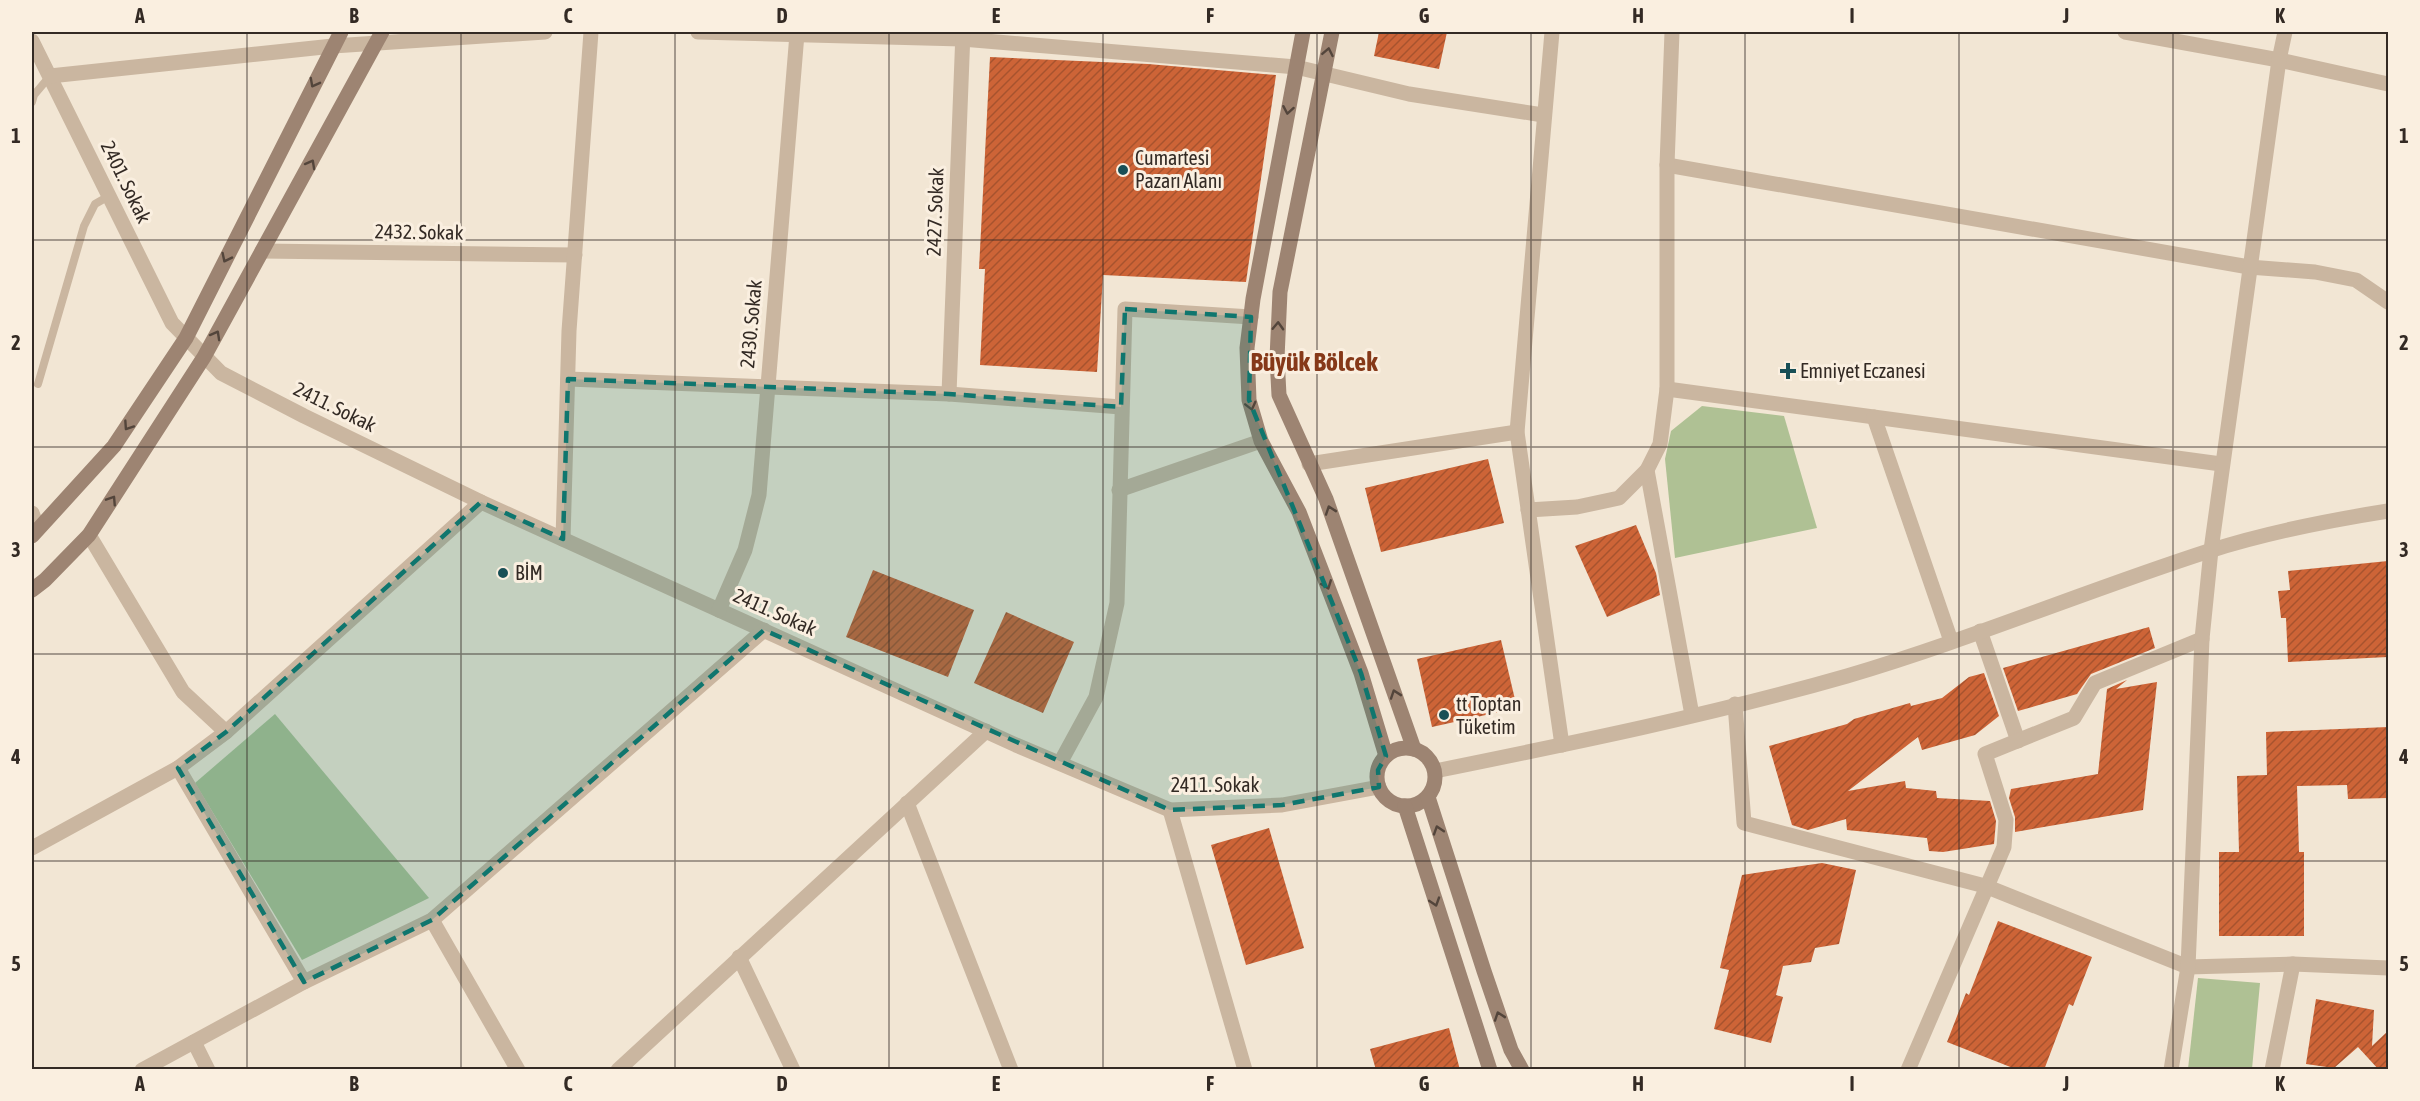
<svg xmlns="http://www.w3.org/2000/svg" width="2420" height="1101" font-family="'Asap Condensed',sans-serif">
  <style>
    .green { fill: #afc194 }
    .building { fill: url(#building-hatch) }
    .lines { fill: none; stroke-linecap: round; stroke-linejoin: round }
    .lane { stroke: #cab6a0; stroke-width: 8 }
    .street { stroke: #cab6a0; stroke-width: 15 }
    .secondary { stroke: #9d8472; stroke-width: 15 }
    .oneway { stroke: #53453b }
    .marked { fill: #0f766e; fill-opacity: 0.2; stroke: #0f766e; stroke-width: 4.5; stroke-dasharray: 12 8; stroke-linejoin: round }
    .grid { fill: none; stroke: #332a24; stroke-width: 1.5; stroke-opacity: 0.55 }
    .poi-dot { fill: #184f56; stroke: #faefe0; stroke-width: 2 }
    .labels { text-anchor: middle; stroke-width: 6; stroke-linejoin: round; paint-order: stroke }
    .poi-label { font-size: 20px; fill: #332a24; stroke: #faefe0; text-anchor: start }
    .street-label { font-size: 20px; fill: #332a24; stroke: #faefe0 }
    .district-label { font-size: 26px; font-weight: bold; fill: #863919; stroke: #faefe0 }
    .neatline { fill: none; stroke: #332a24; stroke-width: 2 }
    .grid-label { font-size: 20px; text-anchor: middle; font-weight: bold; fill: #332a24 }
  </style>
  <defs>
    <pattern id="building-hatch" width="6" height="6" patternUnits="userSpaceOnUse" patternTransform="scale(1.5)"><rect width="6" height="6" fill="#cd6437"/><path d="M-1 1l2-2M0 6l6-6M5 7l2-2" fill="none" stroke="#a7532e"/></pattern>
  </defs>
  <rect width="100%" height="100%" fill="#f2e6d4"/>
  <g class="green">
    <path d="M 1702,406 L 1784,416 L 1817,528 L 1675,558 L 1665,459 L 1671,431 Z"/>
    <path d="M 275,714 L 429,898 L 302,960 L 195,783 Z"/>
    <path d="M 2198,978 L 2260,983 L 2252,1069 L 2188,1069 Z"/>
  </g>
  <g class="building">
    <path d="M 1379,32 L 1447,32 L 1439,69 L 1374,56 Z"/>
    <path d="M 990,57 L 1148,64 L 1276,75 L 1246,282 L 1103,275 L 1097,372 L 980,365 L 985,269 L 979,269 Z"/>
    <path d="M 1488,459 L 1504,523 L 1381,552 L 1365,488 Z"/>
    <path d="M 1636,525 L 1656,573 L 1660,595 L 1607,617 L 1575,546 Z"/>
    <path d="M 2388,561 L 2388,657 L 2288,662 L 2286,618 L 2281,618 L 2278,591 L 2290,590 L 2288,571 Z"/>
    <path d="M 873,570 L 974,610 L 948,677 L 846,637 Z"/>
    <path d="M 1006,612 L 1074,642 L 1043,713 L 974,683 Z"/>
    <path d="M 2149,627 L 2155,648 L 2091,674 L 2077,694 L 2018,711 L 2003,668 Z"/>
    <path d="M 1501,640 L 1517,708 L 1432,727 L 1417,659 Z"/>
    <path d="M 1984,673 L 1999,716 L 1975,735 L 1922,750 L 1918,737 L 1848,791 L 1905,781 L 1906,788 L 1936,791 L 1937,798 L 1990,801 L 1996,821 L 1994,844 L 1943,852 L 1929,851 L 1927,838 L 1847,830 L 1846,819 L 1808,830 L 1792,825 L 1769,746 L 1847,724 L 1854,719 L 1910,703 L 1911,706 L 1942,698 L 1969,677 Z"/>
    <path d="M 2127,680 L 2116,689 L 2157,682 L 2143,810 L 2015,832 L 2015,817 L 2009,798 L 2011,789 L 2098,774 L 2107,689 Z"/>
    <path d="M 2388,727 L 2388,798 L 2348,799 L 2347,785 L 2297,786 L 2299,852 L 2304,852 L 2304,936 L 2219,936 L 2219,852 L 2239,852 L 2237,776 L 2267,775 L 2266,732 Z"/>
    <path d="M 1269,828 L 1304,948 L 1246,965 L 1211,845 Z"/>
    <path d="M 1822,863 L 1856,870 L 1839,944 L 1815,948 L 1811,962 L 1783,966 L 1776,995 L 1783,997 L 1771,1043 L 1714,1029 L 1729,970 L 1720,968 L 1742,875 Z"/>
    <path d="M 1998,921 L 2092,957 L 2073,1006 L 2069,1004 L 2044,1070 L 2018,1070 L 1947,1042 L 1966,993 L 1969,995 Z"/>
    <path d="M 2316,999 L 2374,1010 L 2372,1046 L 2388,1031 L 2388,1070 L 2379,1070 L 2358,1047 L 2334,1068 L 2306,1064 Z"/>
    <path d="M 1449,1028 L 1460,1070 L 1376,1070 L 1370,1049 Z"/>
  </g>
  <g class="lines">
    <g class="lane">
      <path d="M 32,102 L 34,95 L 50,76"/>
      <path d="M 38,384 L 84,226 L 95,204 L 109,196"/>
    </g>
    <g class="street">
      <path d="M 698,32 L 962,39 L 1296,67 L 1409,94 L 1543,115"/>
      <path d="M 1552,32 L 1517,432 L 1562,745"/>
      <path d="M 2125,32 L 2279,60 L 2388,84"/>
      <path d="M 32,41 L 172,323 L 221,373 L 304,416 L 481,502 L 1016,745 L 1170,810 L 1282,805 L 1379,787"/>
      <path d="M 50,76 L 333,46 L 545,32"/>
      <path d="M 1667,165 L 2249,267 L 2315,272 L 2356,280 L 2388,302"/>
      <path d="M 262,251 L 575,255"/>
      <path d="M 568,379 L 949,394 L 1121,407"/>
      <path d="M 1667,389 L 2221,464"/>
      <path d="M 949,394 L 963,32"/>
      <path d="M 1874,417 L 1951,641"/>
      <path d="M 1309,464 L 1517,432"/>
      <path d="M 1647,470 L 1692,715"/>
      <path d="M 1119,490 L 1261,441"/>
      <path d="M 1528,510 L 1577,507 L 1619,498 L 1647,470 L 1660,444 L 1667,389 L 1667,165 L 1672,32"/>
      <path d="M 32,513 L 38,529"/>
      <path d="M 89,535 L 183,692 L 226,732"/>
      <path d="M 563,539 L 569,331 L 591,32"/>
      <path d="M 719,610 L 745,550 L 759,495 L 797,34"/>
      <path d="M 1980,631 L 2018,741"/>
      <path d="M 1735,704 L 1744,823 L 1985,886 L 2188,967 L 2293,964 L 2388,968"/>
      <path d="M 1060,763 L 1096,697 L 1117,603 L 1125,309 L 1251,317"/>
      <path d="M 178,768 L 304,982"/>
      <path d="M 1435,771 C 1573,743 1711,715 1847,676 C 1969,640 2088,590 2209,551 C 2265,533 2331,520 2388,511"/>
      <path d="M 907,803 L 1011,1070"/>
      <path d="M 1170,810 L 1245,1070"/>
      <path d="M 32,848 L 178,768 L 226,732 L 481,502"/>
      <path d="M 432,920 L 518,1070"/>
      <path d="M 739,957 L 793,1070"/>
      <path d="M 194,1042 L 208,1070"/>
      <path d="M 142,1070 L 304,982 L 432,920 L 764,630"/>
      <path d="M 618,1070 L 986,731"/>
      <path d="M 1908,1070 L 2004,847 L 2006,820 L 1985,754 L 2074,718 L 2095,683 L 2202,639"/>
      <path d="M 2171,1070 L 2188,967 L 2202,639 L 2211,550 L 2279,60 L 2285,32"/>
      <path d="M 2272,1070 L 2293,964"/>
    </g>
    <g class="secondary">
      <path d="M 1303,32 L 1253,299 L 1247,348 L 1249,400 L 1261,441 L 1299,512 L 1361,673 L 1386,756"/>
      <path d="M 1332,32 L 1280,292 L 1277,358 L 1279,395 L 1326,499 L 1414,749"/>
      <path d="M 32,536 L 114,446 L 186,338 L 341,32"/>
      <path d="M 32,590 L 45,580 L 89,535 L 204,357 L 382,32"/>
      <circle cx="1406" cy="777" r="29"/>
      <path d="M 1428,797 L 1484,971 L 1511,1050 L 1522,1070"/>
      <path d="M 1405,806 L 1490,1070"/>
    </g>
  </g>
  <defs><path id="oneway-chevron" d="M-2-3.5L2.5 0L-2 3.5" fill="none" stroke-width="1.6" stroke-linecap="round" stroke-linejoin="round" transform="scale(1.5)"/></defs>
  <g class="oneway">
    <use href="#oneway-chevron" transform="translate(1328 52) rotate(-79)"/>
    <use href="#oneway-chevron" transform="translate(314 83) rotate(118)"/>
    <use href="#oneway-chevron" transform="translate(1288 110) rotate(100)"/>
    <use href="#oneway-chevron" transform="translate(311 164) rotate(-61)"/>
    <use href="#oneway-chevron" transform="translate(226 258) rotate(116)"/>
    <use href="#oneway-chevron" transform="translate(1278 326) rotate(-88)"/>
    <use href="#oneway-chevron" transform="translate(216 335) rotate(-61)"/>
    <use href="#oneway-chevron" transform="translate(1251 406) rotate(76)"/>
    <use href="#oneway-chevron" transform="translate(128 426) rotate(124)"/>
    <use href="#oneway-chevron" transform="translate(112 500) rotate(-57)"/>
    <use href="#oneway-chevron" transform="translate(1330 510) rotate(-109)"/>
    <use href="#oneway-chevron" transform="translate(1327 585) rotate(69)"/>
    <use href="#oneway-chevron" transform="translate(1395 694) rotate(-109)"/>
    <use href="#oneway-chevron" transform="translate(1438 830) rotate(-108)"/>
    <use href="#oneway-chevron" transform="translate(1435 902) rotate(72)"/>
    <use href="#oneway-chevron" transform="translate(1499 1016) rotate(-109)"/>
  </g>
  <path class="marked" d="M 1125,309 L 1251,317 L 1249,400 L 1361,673 L 1386,756 L 1378,770 L 1379,787 L 1282,805 L 1170,810 L 764,630 L 432,920 L 304,982 L 178,768 L 226,732 L 481,502 L 563,539 L 568,379 L 949,394 L 1121,407 Z"/>
  <path class="grid" d="M 247,32 L 247,1070M 461,32 L 461,1070M 675,32 L 675,1070M 889,32 L 889,1070M 1103,32 L 1103,1070M 1317,32 L 1317,1070M 1531,32 L 1531,1070M 1745,32 L 1745,1070M 1959,32 L 1959,1070M 2173,32 L 2173,1070M 32,240 L 2388,240M 32,447 L 2388,447M 32,654 L 2388,654M 32,861 L 2388,861"/>
  <g class="poi-dot">
    <circle cx="1123" cy="170" r="6"/>
    <path d="M1785 362h6v6h6v6h-6v6h-6v-6h-6v-6h6z"/>
    <circle cx="503" cy="573" r="6"/>
    <circle cx="1444" cy="715" r="6"/>
  </g>
  <g class="labels">
    <g class="poi-label">
      <text x="1135" y="165">Cumartesi<tspan x="1135" dy="23">Pazarı Alanı</tspan></text>
      <text x="1800" y="378">Emniyet Eczanesi</text>
      <text x="515" y="580">BİM</text>
      <text x="1456" y="711">tt Toptan<tspan x="1456" dy="23">Tüketim</tspan></text>
    </g>
    <g class="street-label">
      <text transform="translate(126 182) rotate(64)" y="7">2401. Sokak</text>
      <text transform="translate(935 212) rotate(-88)" y="7">2427. Sokak</text>
      <text transform="translate(419 232) rotate(1)" y="7">2432. Sokak</text>
      <text transform="translate(751 324) rotate(-85)" y="7">2430. Sokak</text>
      <text transform="translate(335 407) rotate(26)" y="7">2411. Sokak</text>
      <text transform="translate(775 612) rotate(24)" y="7">2411. Sokak</text>
      <text x="1215" y="792">2411. Sokak</text>
    </g>
    <g class="district-label">
      <text x="1314" y="371">Büyük Bölcek</text>
    </g>
  </g>
  <rect width="2420" height="1101" fill="none" stroke="#faefe0" stroke-width="66"/>
  <rect x="33" y="33" width="2354" height="1035" class="neatline"/>
  <g class="grid-label">
    <text x="140" y="23">A</text>
    <text x="354" y="23">B</text>
    <text x="568" y="23">C</text>
    <text x="782" y="23">D</text>
    <text x="996" y="23">E</text>
    <text x="1210" y="23">F</text>
    <text x="1424" y="23">G</text>
    <text x="1638" y="23">H</text>
    <text x="1852" y="23">I</text>
    <text x="2066" y="23">J</text>
    <text x="2280" y="23">K</text>
    <text x="16" y="143">1</text>
    <text x="2404" y="143">1</text>
    <text x="16" y="350">2</text>
    <text x="2404" y="350">2</text>
    <text x="16" y="557">3</text>
    <text x="2404" y="557">3</text>
    <text x="16" y="764">4</text>
    <text x="2404" y="764">4</text>
    <text x="16" y="971">5</text>
    <text x="2404" y="971">5</text>
    <text x="140" y="1091">A</text>
    <text x="354" y="1091">B</text>
    <text x="568" y="1091">C</text>
    <text x="782" y="1091">D</text>
    <text x="996" y="1091">E</text>
    <text x="1210" y="1091">F</text>
    <text x="1424" y="1091">G</text>
    <text x="1638" y="1091">H</text>
    <text x="1852" y="1091">I</text>
    <text x="2066" y="1091">J</text>
    <text x="2280" y="1091">K</text>
  </g>
</svg>
